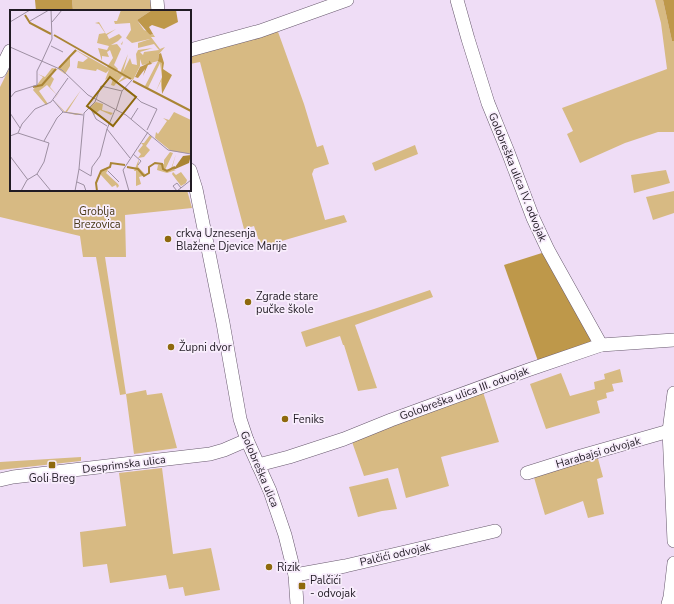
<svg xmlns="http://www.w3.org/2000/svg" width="674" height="604" font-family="'Nunito Sans',sans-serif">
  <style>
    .green { fill: #d7ba83 }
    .forest { fill: #be984a }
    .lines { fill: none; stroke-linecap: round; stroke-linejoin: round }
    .minor-casing { stroke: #68596e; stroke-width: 14 }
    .minor { stroke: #fff; stroke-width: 13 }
    .poi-dot { fill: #8e690d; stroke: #f8edfc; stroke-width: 1.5 }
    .labels { text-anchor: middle; stroke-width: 3.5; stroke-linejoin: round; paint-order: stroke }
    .street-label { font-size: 11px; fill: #211b24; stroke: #f8edfc }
    .park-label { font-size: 11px; fill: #483816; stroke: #f8edfc }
    .poi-label { font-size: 11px; fill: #211b24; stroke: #f8edfc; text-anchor: start }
    .inset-river { fill: none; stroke: #aa8535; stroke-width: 2 }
    .inset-road { fill: none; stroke: #9d8fa2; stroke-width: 1 }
    .view { fill: #8e690d; fill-opacity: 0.15; stroke: #8e690d; stroke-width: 2 }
    .inset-edge { fill: none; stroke: #211b24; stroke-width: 2 }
  </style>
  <rect width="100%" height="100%" fill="#efddf6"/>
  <g class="green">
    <path d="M 72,0 L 151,0 L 151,11 L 73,11 Z"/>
    <path d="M 655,0 L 663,0 L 672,41 L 674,41 L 674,132 L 658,132 L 625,143 L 580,163 L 567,134 L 573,131 L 562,108 L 667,69 L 661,23 Z"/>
    <path d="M 277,29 L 304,104 L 317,147 L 323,145 L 329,164 L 314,169 L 312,174 L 325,220 L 344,215 L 347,222 L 261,247 L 254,226 L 244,229 L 200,62 L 190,64 L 190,55 Z"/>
    <path d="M 11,65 L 11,190 L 187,190 L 192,208 L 125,215 L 126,257 L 105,257 L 126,394 L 146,390 L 147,395 L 162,393 L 177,448 L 134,454 L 126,394 L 120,395 L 96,257 L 83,257 L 80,236 L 0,217 L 0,87 Z"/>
    <path d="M 415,145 L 418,154 L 375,171 L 372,163 Z"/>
    <path d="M 666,170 L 670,183 L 634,193 L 631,175 Z"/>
    <path d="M 674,191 L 674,213 L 653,220 L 646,197 Z"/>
    <path d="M 430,290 L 433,297 L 355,325 L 377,388 L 358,391 L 344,345 L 343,345 L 340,336 L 306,347 L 301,332 L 374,309 Z"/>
    <path d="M 620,369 L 623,382 L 612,384 L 614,391 L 606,393 L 607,398 L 597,401 L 600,413 L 546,429 L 530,384 L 561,373 L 570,396 L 595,389 L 594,382 L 605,379 L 604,374 Z"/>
    <path d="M 483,392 L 499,442 L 441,457 L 449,486 L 406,498 L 398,468 L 364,476 L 351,439 Z"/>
    <path d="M 597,455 L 603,477 L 597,479 L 604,514 L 588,518 L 583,501 L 545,515 L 533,474 Z"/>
    <path d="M 81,457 L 81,461 L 8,469 L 0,470 L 0,462 Z"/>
    <path d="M 162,468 L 173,554 L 211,548 L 220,590 L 185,596 L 183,587 L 169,589 L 166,575 L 110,583 L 107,564 L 83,567 L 80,532 L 126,526 L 119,473 Z"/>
    <path d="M 388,478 L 397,509 L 382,511 L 358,517 L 349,487 Z"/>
  </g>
  <g class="forest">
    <path d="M 35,0 L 72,0 L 73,11 L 36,11 Z"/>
    <path d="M 663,0 L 674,0 L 674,41 L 672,41 Z"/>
    <path d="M 545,252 L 592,338 L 590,342 L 538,361 L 504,265 Z"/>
  </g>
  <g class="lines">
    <defs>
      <g id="minor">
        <path d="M 157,0 L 158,11"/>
        <path d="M 457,0 L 468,39 L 488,103 L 508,152 L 533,218 L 548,250 L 601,345"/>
        <path d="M 190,50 L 260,31 L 347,0"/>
        <path d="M 0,71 L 10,51"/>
        <path d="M 190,170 L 196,189 L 223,323 L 240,419 L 247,440 L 270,491 L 285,535 L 295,575 L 297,604"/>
        <path d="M 674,393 L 669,431 L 674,541"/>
        <path d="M 258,465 L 289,457 L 344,439 L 391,420 L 528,370 L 601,345 L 674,340"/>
        <path d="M 527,473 L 581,456 L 669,431"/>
        <path d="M 0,480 L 13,477 L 210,454 L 224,450 L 247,440"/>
        <path d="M 295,575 L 345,566 L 495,531"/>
        <path d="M 668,604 L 670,597 L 674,563"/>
      </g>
    </defs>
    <use href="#minor" class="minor-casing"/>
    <use href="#minor" class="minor"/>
  </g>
  <g class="poi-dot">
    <circle cx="168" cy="239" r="4"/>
    <circle cx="248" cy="302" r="4"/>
    <circle cx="171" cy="347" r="4"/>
    <circle cx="285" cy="419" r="4"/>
    <rect x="48" y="461" width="8" height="8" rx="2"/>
    <circle cx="269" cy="567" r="4"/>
    <rect x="298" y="582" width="8" height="8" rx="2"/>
  </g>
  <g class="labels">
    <g class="street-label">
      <text transform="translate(518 177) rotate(68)" y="4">Golobreška ulica IV. odvojak</text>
      <text transform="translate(464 393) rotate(-20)" y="4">Golobreška ulica III. odvojak</text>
      <text transform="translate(598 452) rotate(-16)" y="4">Harabajsi odvojak</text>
      <text transform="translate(124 464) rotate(-7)" y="4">Desprimska ulica</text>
      <text transform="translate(260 469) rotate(67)" y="4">Golobreška ulica</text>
      <text transform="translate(395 554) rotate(-13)" y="4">Palčići odvojak</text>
    </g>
    <g class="park-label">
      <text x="97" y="215">Groblja<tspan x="97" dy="13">Brezovica</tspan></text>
    </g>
    <g class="poi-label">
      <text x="176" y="237">crkva Uznesenja<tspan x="176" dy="13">Blažene Djevice Marije</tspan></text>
      <text x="256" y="300">Zgrade stare<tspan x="256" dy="13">pučke škole</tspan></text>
      <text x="179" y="351">Župni dvor</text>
      <text x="293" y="423">Feniks</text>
      <text x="52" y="482" text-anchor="middle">Goli Breg</text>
      <text x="277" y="571">Rizik</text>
      <text x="310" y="584">Palčići<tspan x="310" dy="13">- odvojak</tspan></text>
    </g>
  </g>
  <g transform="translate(10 10)">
    <rect width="181" height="181" fill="#efddf6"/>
    <path d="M 111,0 L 142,0 L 127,10 L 134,20 L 137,21 L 136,18 L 140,25 L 143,24 L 145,27 L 141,27 L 150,39 L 155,37 L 149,44 L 148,50 L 152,52 L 153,67 L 151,83 L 151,71 L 146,81 L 152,67 L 150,53 L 138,78 L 135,76 L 148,51 L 141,53 L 139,50 L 139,54 L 132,55 L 130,49 L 130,56 L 123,70 L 117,68 L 106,74 L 114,67 L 112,66 L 104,76 L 101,75 L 103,69 L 99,67 L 95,70 L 99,60 L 96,63 L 87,59 L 86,61 L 67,58 L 68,51 L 73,52 L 78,48 L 67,41 L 60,47 L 60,56 L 55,64 L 48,59 L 42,62 L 40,65 L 44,69 L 40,77 L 47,85 L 50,81 L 53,83 L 50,81 L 44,90 L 55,102 L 71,80 L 57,102 L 73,104 L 66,105 L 54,102 L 44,90 L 47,85 L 37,75 L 29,81 L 38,94 L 36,95 L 23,80 L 33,67 L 28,64 L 35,67 L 42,58 L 47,59 L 66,40 L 100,59 L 97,57 L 103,48 L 100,40 L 97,42 L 99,47 L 92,46 L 92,51 L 88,38 L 97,40 L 99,36 L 87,33 L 89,24 L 95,23 L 89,14 L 85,13 L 89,12 L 96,24 L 106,19 L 97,25 L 99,29 L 109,24 L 112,27 L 108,31 L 111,34 L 113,31 L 112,35 L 108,31 L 101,35 L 107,34 L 111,39 L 104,55 L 108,59 L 106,62 L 110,63 L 118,44 L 123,44 L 118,44 L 113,62 L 120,48 L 122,54 L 127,55 L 126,44 L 128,40 L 143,38 L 130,42 L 133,45 L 134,42 L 149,40 L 144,34 L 128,38 L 128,33 L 140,29 L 122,33 L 116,28 L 121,20 L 120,13 L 105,14 L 104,11 L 107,11 ZM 86,92 L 93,94 L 92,100 L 103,103 L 101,105 L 90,100 L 84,105 L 80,97 ZM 164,102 L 181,110 L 181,144 L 161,141 L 145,128 L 146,122 L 148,124 L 157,111 L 153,108 L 159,110 ZM 140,125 L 142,127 L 136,136 L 140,140 L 134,147 L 128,148 L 131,144 L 128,141 L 133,135 L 131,133 L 134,133 ZM 160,142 L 163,143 L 155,160 L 161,159 L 166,144 L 162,158 L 166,157 L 163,160 L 166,160 L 157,163 L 147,160 L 148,155 L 154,154 L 154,150 ZM 129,149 L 128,157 L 136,165 L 129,167 L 131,174 L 126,176 L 126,161 L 124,161 ZM 101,156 L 99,158 L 96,158 L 98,160 L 96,163 L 108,174 L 109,176 L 107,178 L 106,175 L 102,177 L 91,165 L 91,160 ZM 163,162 L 166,165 L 171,162 L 177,170 L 176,173 L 171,176 L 162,164 Z" fill="#d7ba83"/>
    <path d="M 142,0 L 166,0 L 168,12 L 154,19 L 142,15 L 139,17 L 143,24 L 140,25 L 127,10 ZM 151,43 L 154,53 L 153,59 L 162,65 L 152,84 L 152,53 L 148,51 L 149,44 ZM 139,50 L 142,54 L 149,52 L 138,55 L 133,66 L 135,59 L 128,68 L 125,67 L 130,57 L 139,53 Z" fill="#be984a"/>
    <path d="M 181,145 L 179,153 L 163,160 L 173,146 Z" fill="#aa8535"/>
    <path class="inset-river" d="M 15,5 L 20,13 L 41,24M 44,25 L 121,69M 49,58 L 66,40M 123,71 L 181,101M 23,77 L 32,75 L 46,59M 117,157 L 128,159 L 134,166 L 139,163 L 139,157 L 145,153 L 152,154 L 153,159 L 157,161 L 165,157M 87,181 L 86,173 L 91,161 L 100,157 L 101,153 L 115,155"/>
    <path class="inset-road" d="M 20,11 L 39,0M 0,12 L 20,0M 42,12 L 52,0M 41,36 L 53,42M 0,37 L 52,60 L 78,85 L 116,105 L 158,140 L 181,144M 32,51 L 42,29 L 41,0M 115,77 L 131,92 L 147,99 L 137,120M 0,88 L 5,82 L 27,75 L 27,61 L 32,51M 80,97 L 86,109 L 97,116M 105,100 L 97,119 L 120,148M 106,100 L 112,81 L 122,70M 53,102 L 73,105M 0,103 L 10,118M 121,109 L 128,98M 8,123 L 39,133 L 34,152 L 27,164M 0,126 L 8,123 L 12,114 L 25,99 L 41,92 L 58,68M 34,131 L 47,108 L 53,102 L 43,90M 123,144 L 131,151 L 128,155M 0,146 L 18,170M 69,159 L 74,103 L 85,92 L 91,76 L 112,81M 98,161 L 109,172M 27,164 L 41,181M 67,172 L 74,175 L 76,181M 11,181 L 17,170 L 27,164M 65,181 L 69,159 L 81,166 L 82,157 L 90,146 L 97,119M 119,181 L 113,160 L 138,122M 167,181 L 163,176 L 167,173 L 171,178M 167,181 L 181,170"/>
    <path class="view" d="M 100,67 L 126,87 L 103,116 L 77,96 Z"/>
    <rect width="181" height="181" class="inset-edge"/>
  </g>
</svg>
